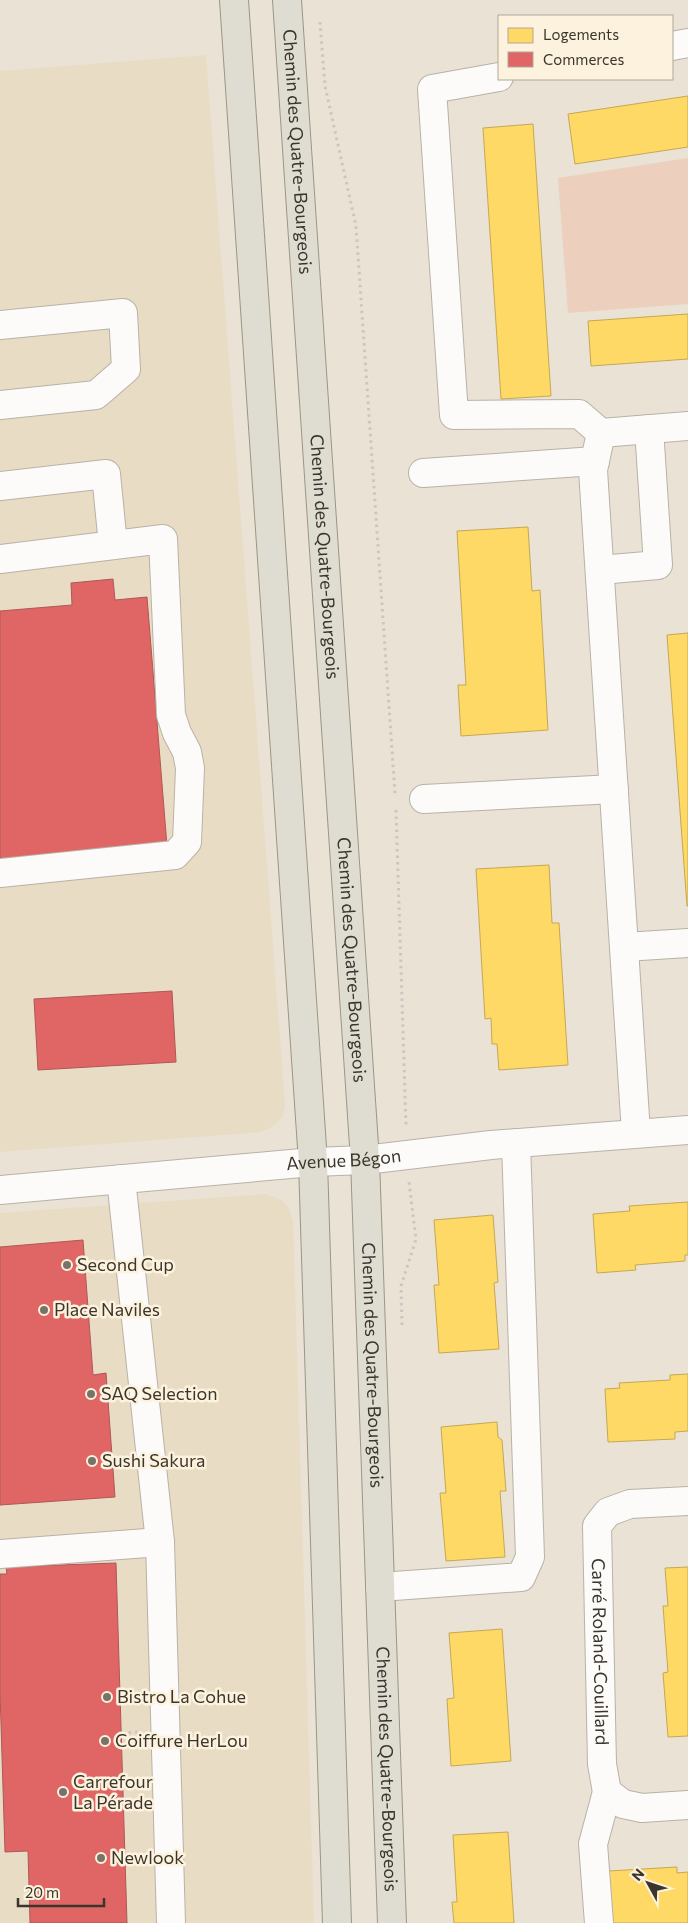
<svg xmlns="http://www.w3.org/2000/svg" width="688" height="1923" font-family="Commissioner,sans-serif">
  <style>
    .built { fill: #e9dcc5 }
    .green { fill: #edcfbe }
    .homes { fill: #ffd966; stroke: #c4a855 }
    .shops { fill: #e06666; stroke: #ae5855 }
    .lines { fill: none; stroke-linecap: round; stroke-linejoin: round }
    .minor-casing { stroke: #b8b2a7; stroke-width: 30 }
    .major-casing { stroke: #9b9682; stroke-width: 30 }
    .path { stroke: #cac6c2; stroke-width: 3; stroke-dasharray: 2.5 4; stroke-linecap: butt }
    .minor { stroke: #fcfbf9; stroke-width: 28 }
    .major { stroke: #dfddd2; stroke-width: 28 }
    .poi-dot { fill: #787267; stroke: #fdf2de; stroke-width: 2 }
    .labels { text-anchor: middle; stroke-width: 5; stroke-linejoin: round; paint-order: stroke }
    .street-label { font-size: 18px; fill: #3b362c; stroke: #fdf2de }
    .poi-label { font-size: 18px; fill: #3b362c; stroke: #fdf2de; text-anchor: start }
  </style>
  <rect width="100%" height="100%" fill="#eae2d4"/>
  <g class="built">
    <path d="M 206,55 L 285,1105 L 283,1116 L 275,1125 L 261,1132 L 0,1152 L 0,71 Z"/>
    <path d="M 267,1194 L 283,1201 L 288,1207 L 293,1220 L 314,1923 L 0,1923 L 0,1213 Z"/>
  </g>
  <path class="green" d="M 688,158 L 688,304 L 568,313 L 558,178 Z"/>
  <g class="homes">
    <path d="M 688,96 L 688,147 L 575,164 L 568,114 Z"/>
    <path d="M 533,124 L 551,396 L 501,399 L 483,128 Z"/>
    <path d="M 688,314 L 688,359 L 591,366 L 588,321 Z"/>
    <path d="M 528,527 L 532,591 L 540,590 L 548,730 L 461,736 L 458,685 L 466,685 L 457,531 Z"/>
    <path d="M 688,633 L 688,906 L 687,906 L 667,635 Z"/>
    <path d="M 549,865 L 552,923 L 559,923 L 568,1065 L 499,1070 L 497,1044 L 492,1044 L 491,1018 L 485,1019 L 476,869 Z"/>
    <path d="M 688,1202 L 688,1255 L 685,1255 L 685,1261 L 635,1265 L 636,1270 L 597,1273 L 593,1214 L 630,1211 L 629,1206 Z"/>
    <path d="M 493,1215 L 498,1282 L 494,1283 L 499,1349 L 439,1353 L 434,1285 L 439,1285 L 434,1220 Z"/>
    <path d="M 688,1374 L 688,1431 L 675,1432 L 675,1439 L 608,1442 L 605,1389 L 620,1388 L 619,1383 L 670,1380 L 670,1375 Z"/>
    <path d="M 497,1422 L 498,1437 L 502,1440 L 506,1491 L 500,1491 L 505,1557 L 446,1561 L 440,1493 L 446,1493 L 441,1427 Z"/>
    <path d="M 688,1567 L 688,1736 L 668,1737 L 663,1673 L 668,1672 L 663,1606 L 668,1606 L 665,1568 Z"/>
    <path d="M 502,1629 L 511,1761 L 451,1766 L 447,1699 L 454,1698 L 449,1633 Z"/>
    <path d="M 508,1832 L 514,1923 L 454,1923 L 452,1902 L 457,1902 L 453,1835 Z"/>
    <path d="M 677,1867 L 677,1873 L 688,1872 L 688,1923 L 612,1923 L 609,1871 Z"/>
  </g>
  <g class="shops">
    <path d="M 113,579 L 115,600 L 147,597 L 167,846 L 0,859 L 0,611 L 72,605 L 71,583 Z"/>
    <path d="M 172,991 L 176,1062 L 38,1070 L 34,999 Z"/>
    <path d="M 83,1240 L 93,1375 L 106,1373 L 115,1497 L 0,1505 L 0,1247 Z"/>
    <path d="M 116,1563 L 127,1923 L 30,1923 L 28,1851 L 5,1852 L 0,1692 L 0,1574 L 7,1574 L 6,1567 Z"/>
  </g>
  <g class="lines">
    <defs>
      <g id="minor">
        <path d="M 672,46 L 688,43"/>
        <path d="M 499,77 L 432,89 L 454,415 L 579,414 L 601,433 L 688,426"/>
        <path d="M 0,325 L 123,313 L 126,369 L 96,395 L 0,405"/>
        <path d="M 601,433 L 593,470 L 636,1133"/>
        <path d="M 423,473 L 595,461"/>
        <path d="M 0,486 L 106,474 L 113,545"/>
        <path d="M 0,559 L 163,539 L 171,715 L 177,733 L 187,752 L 190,768 L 187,842 L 175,855 L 0,873"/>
        <path d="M 600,570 L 658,565 L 649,429"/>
        <path d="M 424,799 L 614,789"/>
        <path d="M 625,947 L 688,943"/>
        <path d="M 121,1179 L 160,1542 L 171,1923"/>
        <path id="s1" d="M 0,1190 L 313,1162 L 365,1160 L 491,1145 L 688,1130"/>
        <path id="s2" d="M 688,1501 L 630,1504 L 608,1512 L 597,1526 L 602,1764 L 607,1792 L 623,1804 L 642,1808 L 688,1805"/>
        <path d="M 0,1554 L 160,1542"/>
        <path d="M 380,1587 L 521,1577 L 530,1557 L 516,1143"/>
        <path d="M 599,1923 L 593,1844 L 607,1792"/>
      </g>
      <g id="major">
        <path d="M 234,0 L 313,1162 L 337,1923"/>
        <path id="s3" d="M 287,0 L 365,1160 L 392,1923"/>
      </g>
    </defs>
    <use href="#minor" class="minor-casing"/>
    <use href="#major" class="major-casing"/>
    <g class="path">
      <path d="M 320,22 L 325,86 L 356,226 L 395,794"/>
      <path d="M 396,810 L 406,1126"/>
      <path d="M 402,1325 L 401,1286 L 416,1239 L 409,1182"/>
      <path d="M 122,1733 L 139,1732"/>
    </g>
    <use href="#minor" class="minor"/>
    <use href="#major" class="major"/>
  </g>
  <g class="poi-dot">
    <circle cx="67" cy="1265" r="5"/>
    <circle cx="44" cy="1310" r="5"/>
    <circle cx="91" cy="1394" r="5"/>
    <circle cx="92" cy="1461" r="5"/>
    <circle cx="107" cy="1697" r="5"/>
    <circle cx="105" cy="1741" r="5"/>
    <circle cx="63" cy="1792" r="5"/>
    <circle cx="101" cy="1858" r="5"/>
  </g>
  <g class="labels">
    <g class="street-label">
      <text dy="6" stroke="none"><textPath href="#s3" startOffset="152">Chemin des Quatre-Bourgeois</textPath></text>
      <text dy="6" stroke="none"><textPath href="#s3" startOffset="558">Chemin des Quatre-Bourgeois</textPath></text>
      <text dy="6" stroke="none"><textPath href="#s3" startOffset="962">Chemin des Quatre-Bourgeois</textPath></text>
      <text dy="6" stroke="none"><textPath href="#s1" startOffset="345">Avenue Bégon</textPath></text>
      <text dy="6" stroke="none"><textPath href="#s3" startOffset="1368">Chemin des Quatre-Bourgeois</textPath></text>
      <text dy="6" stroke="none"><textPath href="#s2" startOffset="225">Carré Roland-Couillard</textPath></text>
      <text dy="6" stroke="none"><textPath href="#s3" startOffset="1772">Chemin des Quatre-Bourgeois</textPath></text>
    </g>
    <g class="poi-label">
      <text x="77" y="1271">Second Cup</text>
      <text x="54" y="1316">Place Naviles</text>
      <text x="101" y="1400">SAQ Selection</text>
      <text x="102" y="1467">Sushi Sakura</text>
      <text x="117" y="1703">Bistro La Cohue</text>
      <text x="115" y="1747">Coiffure HerLou</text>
      <text x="73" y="1788">Carrefour<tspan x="73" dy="21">La Pérade</tspan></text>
      <text x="111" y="1864">Newlook</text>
    </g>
  </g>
  <rect x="498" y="15" width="175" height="65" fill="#fdf2de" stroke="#afa797"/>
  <rect x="508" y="28" width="25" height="15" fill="#ffd966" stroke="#afa797"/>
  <text x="543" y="40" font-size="15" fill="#3b362c">Logements</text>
  <rect x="508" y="52" width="25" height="15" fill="#e06666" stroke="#afa797"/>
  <text x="543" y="65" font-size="15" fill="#3b362c">Commerces</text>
  <g transform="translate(648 1883) rotate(310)" stroke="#fdf2de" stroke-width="4" paint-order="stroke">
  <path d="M0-4L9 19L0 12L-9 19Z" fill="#3b362c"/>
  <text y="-8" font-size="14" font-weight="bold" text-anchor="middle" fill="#3b362c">N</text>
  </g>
  <path d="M18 1898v8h86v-8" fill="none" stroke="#3b362c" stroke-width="2.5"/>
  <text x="25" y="1898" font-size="15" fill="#3b362c" stroke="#fdf2de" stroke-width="4" paint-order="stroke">20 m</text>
</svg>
